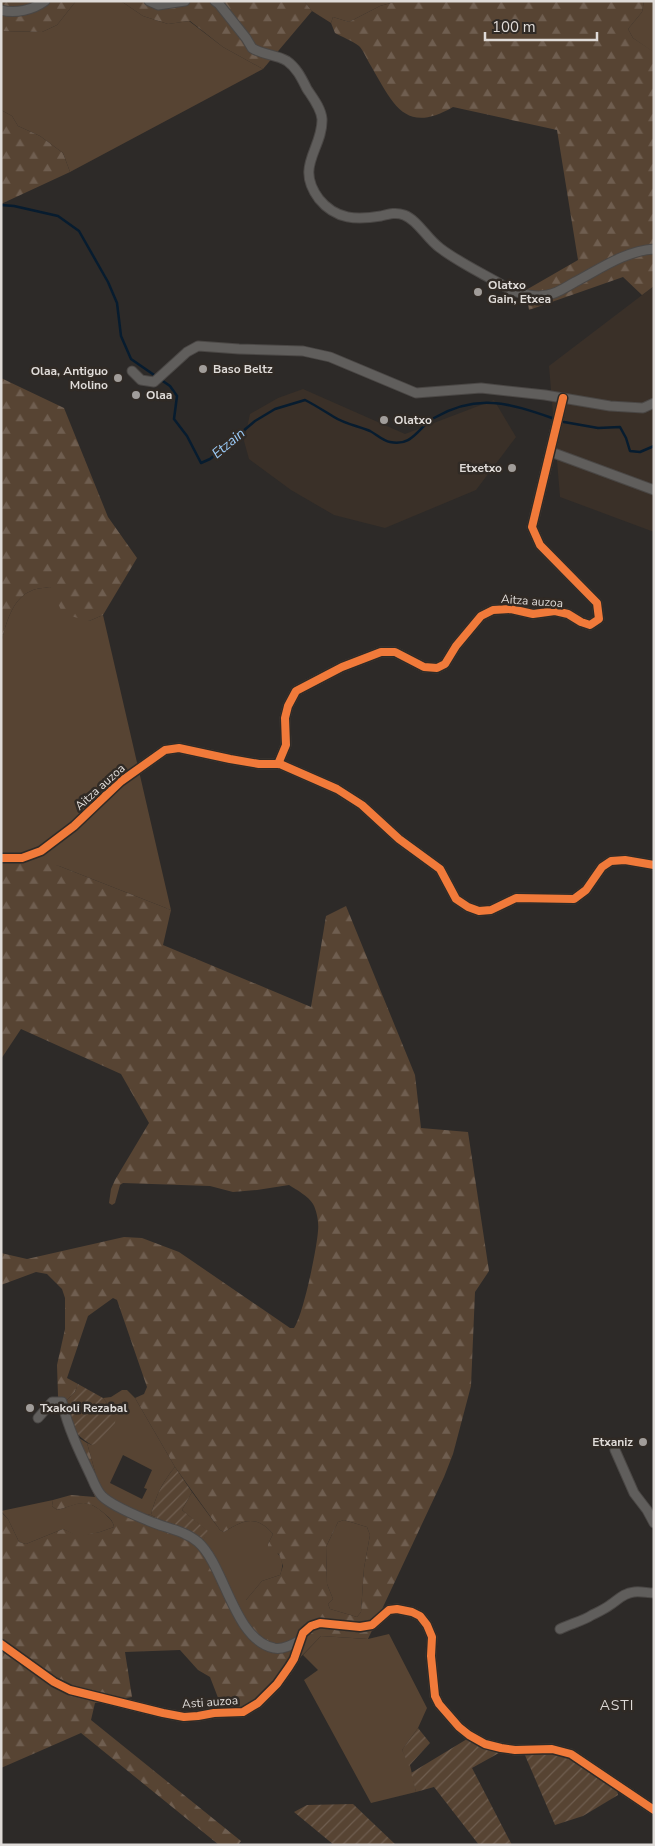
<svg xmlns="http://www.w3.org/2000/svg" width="655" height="1846" font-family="'Nunito Sans',sans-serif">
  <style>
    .built { fill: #3a3028 }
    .green { fill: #574433; fill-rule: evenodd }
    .forest { fill: url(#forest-firs); fill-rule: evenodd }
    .garden { fill: url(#garden-furrows) }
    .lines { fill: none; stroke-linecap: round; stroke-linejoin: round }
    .stream { stroke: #071c2f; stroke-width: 2.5 }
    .minor-casing { stroke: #4a4745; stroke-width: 11 }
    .minor { stroke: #605e5c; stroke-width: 9 }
    .cycleway-casing { stroke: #302a25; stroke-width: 11 }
    .cycleway { stroke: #f17a3a; stroke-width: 8 }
    .poi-dot { fill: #a19d9a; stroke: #302a25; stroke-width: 2 }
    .labels { text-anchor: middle; stroke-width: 5; stroke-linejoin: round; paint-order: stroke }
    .poi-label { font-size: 12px; font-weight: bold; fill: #dfdbd8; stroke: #302a25; text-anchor: start }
    .street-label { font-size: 12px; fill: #dfdbd8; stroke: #302a25 }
    .water-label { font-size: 14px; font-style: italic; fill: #9bcbf8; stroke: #302a25 }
    .neighbourhood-label { font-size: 14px; letter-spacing: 1px; fill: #dfdbd8; stroke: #302a25 }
  </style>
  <defs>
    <pattern id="forest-firs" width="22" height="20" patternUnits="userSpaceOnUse" patternTransform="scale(1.25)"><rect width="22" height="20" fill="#574433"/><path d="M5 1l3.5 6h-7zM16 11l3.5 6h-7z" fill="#6f5e50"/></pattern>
    <pattern id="garden-furrows" width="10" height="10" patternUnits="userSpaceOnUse" patternTransform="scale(1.25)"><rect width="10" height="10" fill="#574433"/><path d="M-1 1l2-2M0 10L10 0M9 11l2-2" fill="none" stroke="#6f5e50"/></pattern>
  </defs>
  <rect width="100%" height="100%" fill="#2d2a28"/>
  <g class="built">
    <path d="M 654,286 L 654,532 L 560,497 L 549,366 Z"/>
    <path d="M 303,389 L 405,434 L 494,400 L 516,437 L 476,490 L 385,528 L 334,515 L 291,490 L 249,459 L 244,441 L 250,414 L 278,398 Z"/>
  </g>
  <g class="green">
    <path d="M 76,1 L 121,1 L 143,16 L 168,24 L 189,21 L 223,47 L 263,69 L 70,172 L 63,153 L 40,136 L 18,126 L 12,116 L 1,110 L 1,31 L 42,32 L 57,25 Z"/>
    <path d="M 304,1 L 398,1 L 380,6 L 349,22 L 333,17 L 331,23 L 312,11 Z"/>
    <path d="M 644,1 L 654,1 L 653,52 L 633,38 L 628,29 L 642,12 Z"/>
    <path d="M 50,587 L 89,621 L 103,615 L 171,910 L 59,866 L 1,860 L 1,644 C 5,626 12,598 31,591 C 36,588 44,588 50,587 Z"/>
    <path d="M 122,1390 L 127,1390 L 135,1398 L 175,1467 C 163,1481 155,1497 151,1515 L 136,1512 L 101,1493 L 87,1443 L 92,1445 L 116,1414 L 103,1398 L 111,1397 ZM 123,1455 L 152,1470 L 144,1488 L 147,1489 L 142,1499 L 110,1483 Z"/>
    <path d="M 192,1492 L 220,1530 L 224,1532 C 243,1520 256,1514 273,1534 L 268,1544 C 279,1554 286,1559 280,1575 L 262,1581 L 246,1600 L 232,1600 L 202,1543 L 207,1531 L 182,1510 Z"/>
    <path d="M 53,1500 L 52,1506 L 57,1510 C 81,1503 85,1497 105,1514 C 110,1519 113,1521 114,1527 L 100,1532 L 79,1537 L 63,1529 L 26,1544 L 19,1542 L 8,1519 L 1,1511 Z"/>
    <path d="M 344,1520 L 367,1527 L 370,1535 L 364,1568 L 361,1612 L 357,1617 L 330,1609 L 328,1604 L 333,1599 L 327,1584 L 326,1547 L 338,1522 Z"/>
    <path d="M 389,1634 L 427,1708 L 418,1728 L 402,1750 L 410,1765 L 416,1792 L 371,1803 L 304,1680 L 318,1670 L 303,1655 L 321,1636 L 368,1639 Z"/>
  </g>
  <g class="forest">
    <path d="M 1,1 L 76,1 L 57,25 L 42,32 L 1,31 Z"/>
    <path d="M 121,1 L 304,1 L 312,11 L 263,69 L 223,47 L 190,21 L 168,24 L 143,16 Z"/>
    <path d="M 398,1 L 644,1 L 642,12 L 628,29 L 633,38 L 654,52 L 654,286 L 642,295 L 623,277 L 529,310 L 526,290 L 578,260 L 557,130 L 453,107 C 405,135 393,104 371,66 C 367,60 364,51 359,46 C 353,41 342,37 335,33 L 331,23 L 333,17 L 349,22 L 380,6 Z"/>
    <path d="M 1,110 L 12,116 L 18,126 L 40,136 L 63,153 L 70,172 L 1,204 Z"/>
    <path d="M 1,378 L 64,408 L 108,517 L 137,558 L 103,615 L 89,621 L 63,614 L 50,587 C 44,588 36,588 31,591 C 12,598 5,626 1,644 Z"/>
    <path d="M 35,859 L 59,866 L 171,910 L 163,945 L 311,1007 L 326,916 L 346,906 L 415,1075 L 421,1128 L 468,1132 L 489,1271 L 475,1292 L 471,1386 L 453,1454 L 444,1477 L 368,1639 L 321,1636 L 245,1714 L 235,1717 L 228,1716 L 222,1708 L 210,1677 L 198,1670 L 180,1650 L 125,1652 L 132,1697 L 95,1703 L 91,1720 L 241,1841 L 238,1845 L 219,1845 L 81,1733 L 1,1768 L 1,1512 L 8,1519 L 19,1542 L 26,1544 L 63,1529 L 79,1536 L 100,1532 L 114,1527 C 113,1521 110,1518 105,1514 C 85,1497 80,1504 57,1510 L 52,1506 L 53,1500 L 71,1495 L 95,1497 L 63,1420 L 58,1396 L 57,1365 L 65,1329 L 65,1298 L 62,1289 L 47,1274 L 36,1272 L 1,1285 L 1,1253 L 27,1259 L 124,1237 L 142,1238 L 179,1252 L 290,1328 L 294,1328 C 303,1316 317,1248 318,1231 C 319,1223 317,1211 313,1204 C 308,1196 297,1190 289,1185 L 257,1190 L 233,1192 L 210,1186 L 123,1183 L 120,1185 L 115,1203 L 112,1205 L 109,1203 L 111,1189 L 115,1180 L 149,1123 L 121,1074 L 21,1029 L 1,1059 L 1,860 ZM 113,1298 L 117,1300 L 147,1387 L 144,1394 L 135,1398 L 175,1467 L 220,1530 L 224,1532 C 243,1520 256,1514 273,1534 L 268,1544 L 268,1550 L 279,1554 L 283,1566 L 280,1575 L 262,1581 L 246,1600 L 232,1600 L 198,1540 L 182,1530 L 151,1515 L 136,1512 L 101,1493 L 87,1443 L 79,1438 L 66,1401 L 75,1392 L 78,1384 L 67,1378 L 88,1316 ZM 344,1520 L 367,1527 L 370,1535 L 364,1568 L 361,1612 L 357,1617 L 330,1609 L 328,1604 L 333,1599 L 327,1584 L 326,1547 L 338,1522 Z"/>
  </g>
  <g class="garden">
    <path d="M 78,1384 L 103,1398 L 116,1414 L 115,1423 L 97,1443 L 92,1445 C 71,1433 71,1423 66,1401 L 75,1392 Z"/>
    <path d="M 175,1467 L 192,1492 L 182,1510 L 208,1531 L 202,1543 L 182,1530 L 151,1515 C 155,1497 163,1481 175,1467 Z"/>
    <path d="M 418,1728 L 430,1743 L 409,1766 L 402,1750 Z"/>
    <path d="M 467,1739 L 499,1753 L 472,1768 L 512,1845 L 479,1845 L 434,1787 L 416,1792 L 411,1773 Z"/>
    <path d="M 524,1753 L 553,1753 L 571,1758 L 617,1789 L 618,1795 L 583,1816 L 555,1825 Z"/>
    <path d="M 353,1804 L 396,1845 L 334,1845 L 294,1812 L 307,1805 Z"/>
  </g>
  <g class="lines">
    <g class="stream">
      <path d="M 1,205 L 14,206 L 58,216 L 79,231 L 108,282 L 117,303 L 121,336 L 131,359 L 170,386 L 177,396 L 174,419 L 187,436 L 201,463 L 210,459 L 255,421 L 275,409 L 305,400 C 315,405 324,411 334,417 C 345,424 358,426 370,431 C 376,434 383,441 390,442 C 413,447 418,427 434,418 C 477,393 509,403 552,418"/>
      <path d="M 564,422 L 598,428 L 620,427 L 626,438 L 630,451 L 640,452 L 654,446"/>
    </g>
    <defs>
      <g id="minor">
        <path d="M 149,1 L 158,5 L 185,1"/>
        <path d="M 215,1 L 219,4 L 246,38 L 252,48 C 262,55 276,54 287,61 C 297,68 302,79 307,89 C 313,98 321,108 322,119 C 323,149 294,166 319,199 C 336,220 357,220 381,216 C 389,214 396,212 404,215 C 418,220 427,239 440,248 C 461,264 486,275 509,289 C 521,294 534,298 547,295 C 557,294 566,287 575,282 C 600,269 625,251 654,249"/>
        <path d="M 1,10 C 15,14 33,10 45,1"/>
        <path d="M 132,371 L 141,380 L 154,382 L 187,352 L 198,346 L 239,349 L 303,351 L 330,357 L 416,393 L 481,388 L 545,395 L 610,406 L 643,408 L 654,403"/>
        <path d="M 551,452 L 654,490"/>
        <path d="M 278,764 L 286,745 L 285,718 L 288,706 L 296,691 L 342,667 L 381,652 L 395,652 L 424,667 L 437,668 L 445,664 L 456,646 L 481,616 L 493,610 L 511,609 L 533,614 L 555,611 L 568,614 L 581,622 L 590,625 L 599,619 L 597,603 L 540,545 L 532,527 L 563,398"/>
        <path d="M 1,858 L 22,858 L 41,851 L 74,826 L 120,782 L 165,750 L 179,748 L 230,759 L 259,764 L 280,764 L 337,789 L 362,805 L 399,839 L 440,869 L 456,899 L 468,907 L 479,911 L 491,910 L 516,898 L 574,899 L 586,890 L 602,867 L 611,861 L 625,860 L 654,865"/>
        <path d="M 38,1418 L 52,1402 L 62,1402 C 68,1428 79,1451 91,1476 C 94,1483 97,1491 102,1496 C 112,1506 135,1515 149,1521 C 165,1528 184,1530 198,1542 C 225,1566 234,1640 274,1648 C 282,1650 292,1645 299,1641"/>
        <path d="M 615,1450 L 634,1493 L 647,1510 L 654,1523"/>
        <path d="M 560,1629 C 570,1624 583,1621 592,1615 C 598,1612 605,1609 610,1605 C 618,1600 623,1593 634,1592 C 641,1591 647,1593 654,1593"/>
        <path d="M 1,1644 L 54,1682 L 70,1690 L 163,1713 L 184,1717 L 198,1716 L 214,1713 L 243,1712 L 258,1703 L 277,1684 L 289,1667 L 294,1659 L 303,1633 L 311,1626 L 320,1623 L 360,1627 L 372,1625 L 389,1610 L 397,1609 L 412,1612 L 420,1616 L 427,1625 L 432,1637 L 431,1656 L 435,1696 L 439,1704 L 459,1727 L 469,1735 L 485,1744 L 501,1748 L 515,1750 L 552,1749 L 571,1754 L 654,1810"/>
      </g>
    </defs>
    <use href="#minor" class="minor-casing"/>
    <use href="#minor" class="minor"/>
    <defs>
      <g id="cycleway">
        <path d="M 278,764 L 286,745 L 285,718 L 288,706 L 296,691 L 342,667 L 381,652 L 395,652 L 424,667 L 437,668 L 445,664 L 456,646 L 481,616 L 493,610 L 511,609 L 533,614 L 555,611 L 568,614 L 581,622 L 590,625 L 599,619 L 597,603 L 540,545 L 532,527 L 563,398"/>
        <path d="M 1,858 L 22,858 L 41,851 L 74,826 L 120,782 L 165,750 L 179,748 L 230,759 L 259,764 L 280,764 L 337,789 L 362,805 L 399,839 L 440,869 L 456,899 L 468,907 L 479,911 L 491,910 L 516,898 L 574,899 L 586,890 L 602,867 L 611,861 L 625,860 L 654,865"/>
        <path d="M 1,1644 L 54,1682 L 70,1690 L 163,1713 L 184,1717 L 198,1716 L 214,1713 L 243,1712 L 258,1703 L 277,1684 L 289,1667 L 294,1659 L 303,1633 L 311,1626 L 320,1623 L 360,1627 L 372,1625 L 389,1610 L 397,1609 L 412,1612 L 420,1616 L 427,1625 L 432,1637 L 431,1656 L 435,1696 L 439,1704 L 459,1727 L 469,1735 L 485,1744 L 501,1748 L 515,1750 L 552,1749 L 571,1754 L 654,1810"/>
      </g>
    </defs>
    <use href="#cycleway" class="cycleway-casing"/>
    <use href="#cycleway" class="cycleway"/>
  </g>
  <g class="poi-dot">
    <circle cx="478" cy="292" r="5"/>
    <circle cx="203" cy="369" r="5"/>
    <circle cx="118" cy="378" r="5"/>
    <circle cx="136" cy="395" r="5"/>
    <circle cx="384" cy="420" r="5"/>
    <circle cx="512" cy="468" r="5"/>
    <circle cx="30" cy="1408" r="5"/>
    <circle cx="643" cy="1442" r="5"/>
  </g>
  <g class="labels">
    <g class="poi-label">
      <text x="488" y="289">Olatxo<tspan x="488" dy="14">Gain, Etxea</tspan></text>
      <text x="213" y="373">Baso Beltz</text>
      <text x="108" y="375" text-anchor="end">Olaa, Antiguo<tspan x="108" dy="14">Molino</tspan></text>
      <text x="146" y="399">Olaa</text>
      <text x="394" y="424">Olatxo</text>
      <text x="502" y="472" text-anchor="end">Etxetxo</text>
      <text x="40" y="1412">Txakoli Rezabal</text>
      <text x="633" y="1446" text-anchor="end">Etxaniz</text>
    </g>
    <g class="street-label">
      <text transform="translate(532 601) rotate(4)" y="4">Aitza auzoa</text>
      <text transform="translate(100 787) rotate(-42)" y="4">Aitza auzoa</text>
      <text transform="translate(210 1702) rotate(-4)" y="4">Asti auzoa</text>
    </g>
    <g class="water-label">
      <text transform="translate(228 443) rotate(-40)" y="5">Etzain</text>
    </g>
    <g class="neighbourhood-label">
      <text x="617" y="1710">ASTI</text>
    </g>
  </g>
  <rect width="655" height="1846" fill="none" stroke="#dfdbd8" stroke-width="5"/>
  <path d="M485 32v8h112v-8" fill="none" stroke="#dfdbd8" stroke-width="2.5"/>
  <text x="492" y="32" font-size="15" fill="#dfdbd8" stroke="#302a25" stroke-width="4" paint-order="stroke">100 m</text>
</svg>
